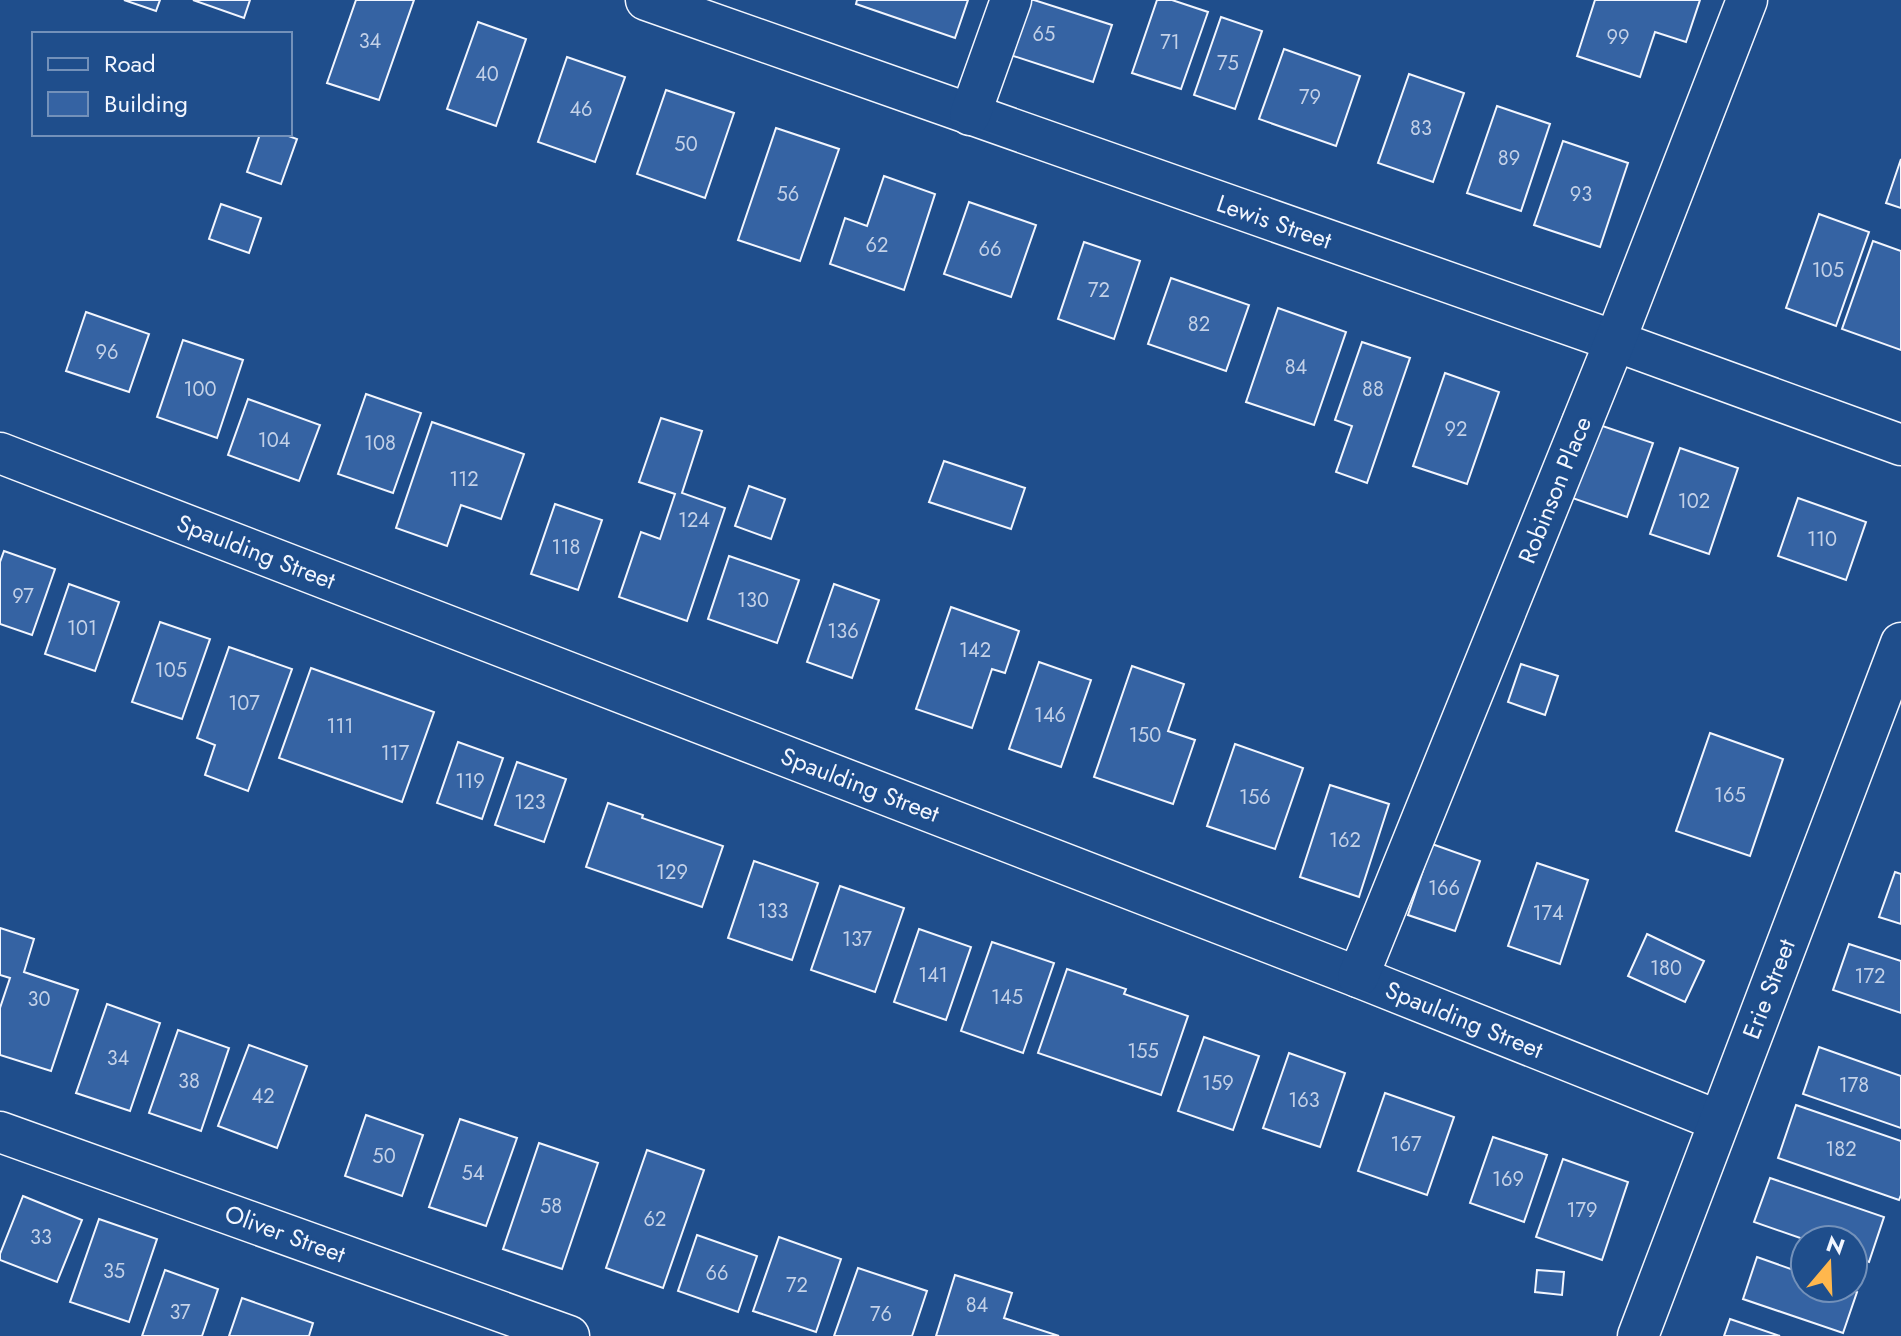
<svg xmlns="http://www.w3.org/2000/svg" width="1901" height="1336" font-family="Jost,sans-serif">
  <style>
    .building { fill: #3563a3; stroke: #f2f6ff; stroke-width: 2 }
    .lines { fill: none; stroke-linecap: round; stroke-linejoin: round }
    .minor-casing { stroke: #f2f6ff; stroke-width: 43 }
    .minor { stroke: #1f4e8c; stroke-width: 40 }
    .labels { text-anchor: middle; stroke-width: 6; stroke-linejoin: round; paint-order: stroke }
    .number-label { font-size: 20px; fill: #c3d1e8 }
    .street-label { font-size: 24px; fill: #f2f6ff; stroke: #1f4e8c }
  </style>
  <rect width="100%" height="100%" fill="#1f4e8c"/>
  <g class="building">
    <path d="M 124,0 L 160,0 L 156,11 Z"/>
    <path d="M 193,0 L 250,0 L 244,18 Z"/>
    <path d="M 356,0 L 414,0 L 379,100 L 327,83 Z"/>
    <path d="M 857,0 L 968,0 L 955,38 L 856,4 Z"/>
    <path d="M 991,0 L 1034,0 L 1112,25 L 1093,82 L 977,44 Z"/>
    <path d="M 1157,0 L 1172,0 L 1208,12 L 1181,89 L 1132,73 Z"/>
    <path d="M 1595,0 L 1700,0 L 1686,42 L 1655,32 L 1640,77 L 1577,56 Z"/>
    <path d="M 1221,17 L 1262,31 L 1235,109 L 1194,95 Z"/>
    <path d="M 478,22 L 526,39 L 496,126 L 447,109 Z"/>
    <path d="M 1284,49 L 1360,76 L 1336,146 L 1259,119 Z"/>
    <path d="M 567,57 L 625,77 L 595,162 L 538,142 Z"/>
    <path d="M 1409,74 L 1464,93 L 1433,182 L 1378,163 Z"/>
    <path d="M 666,90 L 734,113 L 705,198 L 637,174 Z"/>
    <path d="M 1497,106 L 1550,124 L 1521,211 L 1467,193 Z"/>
    <path d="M 776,128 L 839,149 L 800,261 L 738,240 Z"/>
    <path d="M 260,134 L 283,134 L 297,139 L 281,184 L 247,172 Z"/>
    <path d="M 1563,141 L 1628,163 L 1600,247 L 1534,225 Z"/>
    <path d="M 1901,159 L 1901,208 L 1886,203 Z"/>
    <path d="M 884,176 L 935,194 L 904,290 L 830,264 L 845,218 L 867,226 Z"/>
    <path d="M 969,202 L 1036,225 L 1011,297 L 944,274 Z"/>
    <path d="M 221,204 L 261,218 L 249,253 L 209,239 Z"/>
    <path d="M 1819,214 L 1869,232 L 1836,326 L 1786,308 Z"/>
    <path d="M 1873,241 L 1901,251 L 1901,350 L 1842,329 Z"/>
    <path d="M 1084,242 L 1140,261 L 1114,339 L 1058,319 Z"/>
    <path d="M 1171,278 L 1249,305 L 1226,371 L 1148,344 Z"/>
    <path d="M 1278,308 L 1346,332 L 1314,425 L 1246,402 Z"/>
    <path d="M 86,312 L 149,334 L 129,392 L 66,371 Z"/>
    <path d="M 183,340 L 243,360 L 217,438 L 157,417 Z"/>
    <path d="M 1362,342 L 1410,358 L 1367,483 L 1336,472 L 1352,426 L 1335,420 Z"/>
    <path d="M 1445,373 L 1499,392 L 1467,484 L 1413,466 Z"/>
    <path d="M 366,394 L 421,413 L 393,493 L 338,474 Z"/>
    <path d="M 248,399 L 320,425 L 299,481 L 228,455 Z"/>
    <path d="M 1564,413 L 1653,443 L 1627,517 L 1538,486 Z"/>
    <path d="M 661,418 L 702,431 L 682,493 L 725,508 L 687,621 L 619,597 L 641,532 L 660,539 L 675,494 L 639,482 Z"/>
    <path d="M 432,422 L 524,454 L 501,519 L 461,505 L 447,546 L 396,528 Z"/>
    <path d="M 1680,448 L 1738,468 L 1709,554 L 1650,534 Z"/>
    <path d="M 944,461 L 1025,488 L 1011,529 L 929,502 Z"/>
    <path d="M 749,486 L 785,499 L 771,539 L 735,526 Z"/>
    <path d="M 1798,498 L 1866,522 L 1846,580 L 1778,556 Z"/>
    <path d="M 555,504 L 602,520 L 578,590 L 531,574 Z"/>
    <path d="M 4,551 L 55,569 L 32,635 L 0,624 L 0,562 Z"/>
    <path d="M 729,556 L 799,580 L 777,643 L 708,619 Z"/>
    <path d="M 69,584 L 119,602 L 95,671 L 45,654 Z"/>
    <path d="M 834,584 L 879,600 L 852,678 L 807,662 Z"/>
    <path d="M 951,607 L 1019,631 L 1005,673 L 992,669 L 972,728 L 916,709 Z"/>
    <path d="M 160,622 L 210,639 L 182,719 L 132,702 Z"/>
    <path d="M 229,647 L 292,669 L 248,791 L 205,775 L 215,745 L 197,738 Z"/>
    <path d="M 1039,662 L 1091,680 L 1061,767 L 1009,749 Z"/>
    <path d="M 1521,664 L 1558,676 L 1545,715 L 1508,702 Z"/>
    <path d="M 1132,666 L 1184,684 L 1168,731 L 1195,740 L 1173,804 L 1094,777 Z"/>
    <path d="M 311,668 L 434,712 L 402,802 L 279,758 Z"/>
    <path d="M 1710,733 L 1783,759 L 1750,856 L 1676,831 Z"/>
    <path d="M 458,742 L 503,758 L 482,819 L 437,803 Z"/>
    <path d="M 1235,744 L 1303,768 L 1275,849 L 1207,826 Z"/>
    <path d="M 517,762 L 566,779 L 544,842 L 495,825 Z"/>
    <path d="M 1330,785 L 1389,804 L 1359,897 L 1300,877 Z"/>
    <path d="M 608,803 L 643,815 L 642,818 L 723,846 L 702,907 L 586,867 Z"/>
    <path d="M 1432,844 L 1480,861 L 1455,931 L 1408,915 Z"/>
    <path d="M 754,861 L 818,883 L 792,960 L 728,938 Z"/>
    <path d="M 1537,863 L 1588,880 L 1560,964 L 1508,946 Z"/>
    <path d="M 1895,872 L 1901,874 L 1901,924 L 1879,917 Z"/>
    <path d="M 840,886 L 904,908 L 875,992 L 811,970 Z"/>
    <path d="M 0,928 L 34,939 L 24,972 L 78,990 L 51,1071 L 0,1055 L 0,1008 L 10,978 L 0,975 Z"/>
    <path d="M 919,929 L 971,947 L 946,1020 L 894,1002 Z"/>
    <path d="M 1647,934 L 1704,961 L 1685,1002 L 1628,976 Z"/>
    <path d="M 992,942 L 1054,963 L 1023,1053 L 961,1031 Z"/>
    <path d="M 1849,944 L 1901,961 L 1901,1013 L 1833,990 Z"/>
    <path d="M 1067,969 L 1126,989 L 1124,994 L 1188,1016 L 1161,1095 L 1038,1053 Z"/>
    <path d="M 107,1004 L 160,1023 L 130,1111 L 76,1093 Z"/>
    <path d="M 178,1030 L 229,1048 L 201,1131 L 149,1113 Z"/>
    <path d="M 1204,1037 L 1259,1056 L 1233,1130 L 1178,1111 Z"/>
    <path d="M 249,1045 L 307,1066 L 277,1148 L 218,1126 Z"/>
    <path d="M 1819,1047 L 1901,1076 L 1901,1128 L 1803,1094 Z"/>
    <path d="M 1289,1053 L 1345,1073 L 1320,1147 L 1263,1128 Z"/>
    <path d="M 1385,1093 L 1454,1117 L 1427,1195 L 1358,1171 Z"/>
    <path d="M 1796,1105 L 1901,1141 L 1901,1195 L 1899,1200 L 1778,1158 Z"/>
    <path d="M 366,1115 L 423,1135 L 402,1196 L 345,1176 Z"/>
    <path d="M 460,1119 L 517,1138 L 486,1226 L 429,1207 Z"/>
    <path d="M 1493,1137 L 1547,1155 L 1524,1222 L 1470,1203 Z"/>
    <path d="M 539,1143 L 598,1163 L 562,1269 L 503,1249 Z"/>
    <path d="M 647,1150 L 704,1170 L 663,1288 L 606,1268 Z"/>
    <path d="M 1563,1159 L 1628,1182 L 1602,1260 L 1536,1237 Z"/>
    <path d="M 1770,1178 L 1884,1217 L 1869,1262 L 1853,1256 L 1853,1240 L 1806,1240 L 1754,1222 Z"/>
    <path d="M 23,1196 L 82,1220 L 57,1282 L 0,1260 L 0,1254 Z"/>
    <path d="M 99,1219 L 157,1239 L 129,1322 L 70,1302 Z"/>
    <path d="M 697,1235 L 757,1256 L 738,1312 L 678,1291 Z"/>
    <path d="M 779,1237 L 841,1259 L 816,1332 L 753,1311 Z"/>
    <path d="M 1757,1257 L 1805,1274 L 1805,1288 L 1846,1288 L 1857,1292 L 1843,1333 L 1743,1299 Z"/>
    <path d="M 858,1268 L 927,1291 L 912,1336 L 834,1336 Z"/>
    <path d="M 165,1270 L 218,1289 L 202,1336 L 142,1336 Z"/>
    <path d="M 1537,1270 L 1564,1272 L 1562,1295 L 1535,1292 Z"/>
    <path d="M 955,1275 L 1012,1293 L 1004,1318 L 1059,1336 L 936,1336 Z"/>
    <path d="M 242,1298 L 313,1323 L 309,1336 L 229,1336 Z"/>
    <path d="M 1730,1319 L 1780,1336 L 1724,1336 Z"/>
  </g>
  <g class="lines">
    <defs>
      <g id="minor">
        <path d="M 646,0 L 1615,341 L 1901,445"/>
        <path d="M 970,115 L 1011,0"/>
        <path d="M 0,453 L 1358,977 L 1719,1121"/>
        <path d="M 1358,977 L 1615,341 L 1747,0"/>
        <path d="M 0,1132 L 569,1336"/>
        <path d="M 1638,1336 L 1901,643"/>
      </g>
    </defs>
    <use href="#minor" class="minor-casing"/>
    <use href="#minor" class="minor"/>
  </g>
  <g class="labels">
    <g class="number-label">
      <text x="1044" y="41">65</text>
      <text x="1618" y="44">99</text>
      <text x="370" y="48">34</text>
      <text x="1170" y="49">71</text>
      <text x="1228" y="70">75</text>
      <text x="487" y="81">40</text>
      <text x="1310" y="104">79</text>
      <text x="581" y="116">46</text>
      <text x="1421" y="135">83</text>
      <text x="686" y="151">50</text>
      <text x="1509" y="165">89</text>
      <text x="788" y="201">56</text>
      <text x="1581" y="201">93</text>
      <text x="877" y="252">62</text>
      <text x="990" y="256">66</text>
      <text x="1828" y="277">105</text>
      <text x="1099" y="297">72</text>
      <text x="1199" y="331">82</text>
      <text x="107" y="359">96</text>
      <text x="1296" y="374">84</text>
      <text x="200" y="396">100</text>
      <text x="1373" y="396">88</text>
      <text x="1456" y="436">92</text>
      <text x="274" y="447">104</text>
      <text x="380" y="450">108</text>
      <text x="464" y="486">112</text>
      <text x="1694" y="508">102</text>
      <text x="694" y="527">124</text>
      <text x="1822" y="546">110</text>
      <text x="566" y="554">118</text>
      <text x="23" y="603">97</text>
      <text x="753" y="607">130</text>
      <text x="82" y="635">101</text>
      <text x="843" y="638">136</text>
      <text x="975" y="657">142</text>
      <text x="171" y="677">105</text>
      <text x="244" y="710">107</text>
      <text x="1050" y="722">146</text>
      <text x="340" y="733">111</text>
      <text x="1145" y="742">150</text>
      <text x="395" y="760">117</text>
      <text x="470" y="788">119</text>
      <text x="1730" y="802">165</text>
      <text x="1255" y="804">156</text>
      <text x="530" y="809">123</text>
      <text x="1345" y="847">162</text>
      <text x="672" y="879">129</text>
      <text x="1444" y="895">166</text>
      <text x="773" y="918">133</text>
      <text x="1548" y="920">174</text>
      <text x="857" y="946">137</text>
      <text x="1666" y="975">180</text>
      <text x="933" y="982">141</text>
      <text x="1870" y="983">172</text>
      <text x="1007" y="1004">145</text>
      <text x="39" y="1006">30</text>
      <text x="1143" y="1058">155</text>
      <text x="118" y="1065">34</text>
      <text x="189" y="1088">38</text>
      <text x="1218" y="1090">159</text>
      <text x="1854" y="1092">178</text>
      <text x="263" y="1103">42</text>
      <text x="1304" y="1107">163</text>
      <text x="1406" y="1151">167</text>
      <text x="1841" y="1156">182</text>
      <text x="384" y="1163">50</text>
      <text x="473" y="1180">54</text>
      <text x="1508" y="1186">169</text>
      <text x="551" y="1213">58</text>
      <text x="1582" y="1217">179</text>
      <text x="655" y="1226">62</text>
      <text x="41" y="1244">33</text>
      <text x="114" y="1278">35</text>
      <text x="717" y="1280">66</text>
      <text x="797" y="1292">72</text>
      <text x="977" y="1312">84</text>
      <text x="180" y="1319">37</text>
      <text x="881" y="1321">76</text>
    </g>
    <g class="street-label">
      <text transform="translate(1274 222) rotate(19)" y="8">Lewis Street</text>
      <text transform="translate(1555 490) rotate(-68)" y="8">Robinson Place</text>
      <text transform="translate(256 552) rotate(21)" y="8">Spaulding Street</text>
      <text transform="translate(860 785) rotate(21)" y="8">Spaulding Street</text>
      <text transform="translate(1769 989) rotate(-69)" y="8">Erie Street</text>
      <text transform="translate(1464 1020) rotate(22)" y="8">Spaulding Street</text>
      <text transform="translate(285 1234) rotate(20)" y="8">Oliver Street</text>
    </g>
  </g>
  <rect x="32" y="32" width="260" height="104" fill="#1f4e8c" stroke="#7391ba" stroke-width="2"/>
  <rect x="48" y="58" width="40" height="12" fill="#1f4e8c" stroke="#7391ba" stroke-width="2"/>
  <text x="104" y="72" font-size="24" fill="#f2f6ff">Road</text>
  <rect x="48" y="92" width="40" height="24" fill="#3563a3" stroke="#7391ba" stroke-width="2"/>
  <text x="104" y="112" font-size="24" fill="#f2f6ff">Building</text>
  <g transform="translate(1829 1264) rotate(19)"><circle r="38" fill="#1f4e8c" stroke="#7391ba" stroke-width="2"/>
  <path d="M0-6L14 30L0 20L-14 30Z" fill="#ffb74d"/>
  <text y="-12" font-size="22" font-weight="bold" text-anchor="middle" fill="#f2f6ff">N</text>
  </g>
</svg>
